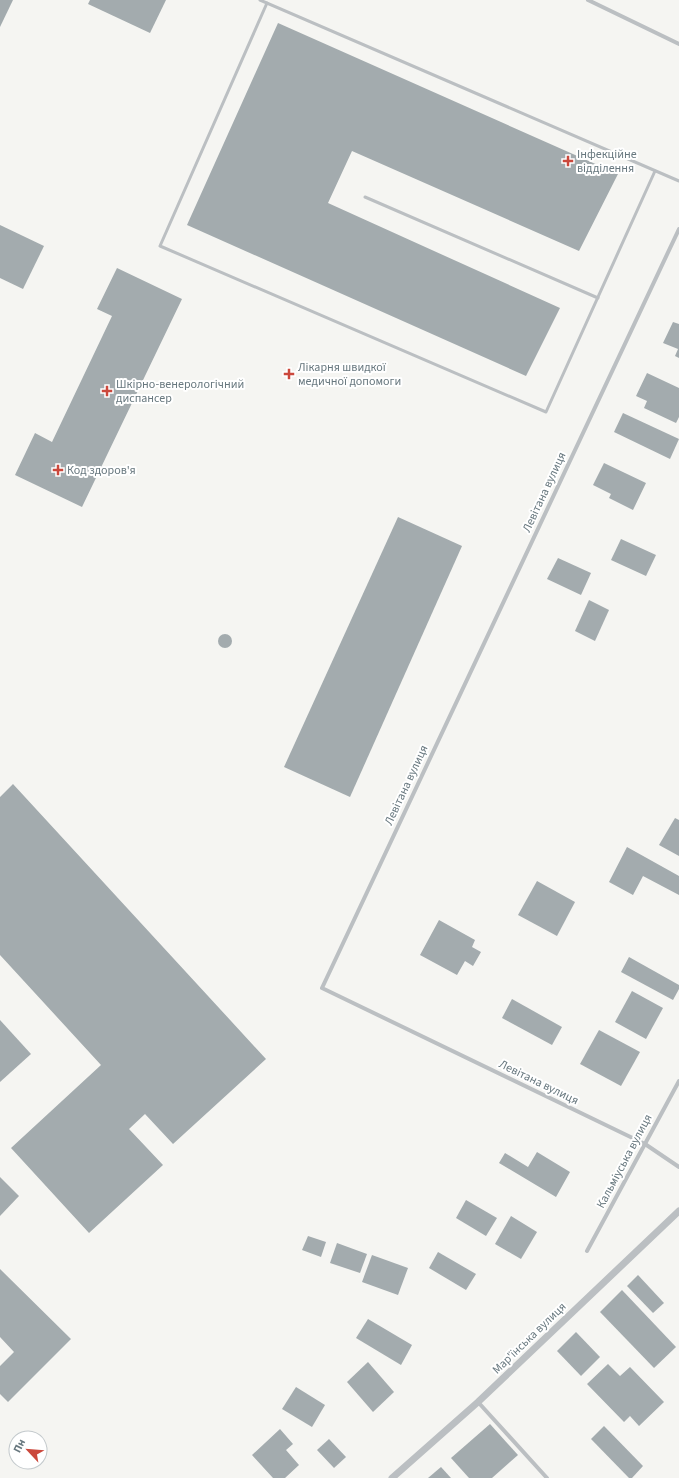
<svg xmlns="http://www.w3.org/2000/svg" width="679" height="1478" font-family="'Source Sans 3',sans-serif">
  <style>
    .building { fill: #a3abae }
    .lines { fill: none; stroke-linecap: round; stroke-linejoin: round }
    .service { stroke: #bbbfc2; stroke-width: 3 }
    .minor { stroke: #bbbfc2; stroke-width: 4 }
    .tertiary { stroke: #bbbfc2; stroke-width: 7 }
    .poi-dot { fill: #cb483c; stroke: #fff; stroke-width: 1.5 }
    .labels { text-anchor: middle; stroke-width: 4; stroke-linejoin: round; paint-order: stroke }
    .poi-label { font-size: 12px; fill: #68787f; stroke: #fff; text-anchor: start }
    .street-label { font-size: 12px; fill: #68787f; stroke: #fff }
  </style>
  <rect width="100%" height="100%" fill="#f5f5f2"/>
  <g class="building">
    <path d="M 0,0 L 13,0 L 0,27 Z"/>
    <path d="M 90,0 L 166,0 L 150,33 L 88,4 Z"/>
    <path d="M 278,23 L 618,174 L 579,251 L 352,151 L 328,203 L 560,308 L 526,376 L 187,225 Z"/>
    <path d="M 0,225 L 44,246 L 23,289 L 0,278 Z"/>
    <path d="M 117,268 L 182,299 L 82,507 L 15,475 L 35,433 L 52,442 L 112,316 L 97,309 Z"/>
    <path d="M 673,322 L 679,324 L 679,358 L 675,356 L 678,349 L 663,343 Z"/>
    <path d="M 647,373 L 679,388 L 679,417 L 676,423 L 644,408 L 647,401 L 636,396 Z"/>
    <path d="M 623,413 L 679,439 L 670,459 L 614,432 Z"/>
    <path d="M 604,463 L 646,483 L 633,510 L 609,498 L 611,494 L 593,485 Z"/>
    <path d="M 398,517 L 462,546 L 350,797 L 284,767 Z"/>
    <path d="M 621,539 L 656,555 L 646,576 L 611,560 Z"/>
    <path d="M 558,558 L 591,573 L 581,595 L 547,579 Z"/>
    <path d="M 589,600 L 609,610 L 595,641 L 575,631 Z"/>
    <circle cx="225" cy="641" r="7"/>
    <path d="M 13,784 L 266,1059 L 173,1144 L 145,1114 L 129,1129 L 163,1165 L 89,1233 L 11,1148 L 101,1065 L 0,955 L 0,797 Z"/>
    <path d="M 675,818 L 679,820 L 679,856 L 659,845 Z"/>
    <path d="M 627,847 L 679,876 L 679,895 L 643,876 L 633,895 L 609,882 Z"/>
    <path d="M 537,881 L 575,902 L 557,936 L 518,915 Z"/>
    <path d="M 439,920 L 475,940 L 472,947 L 481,952 L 473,966 L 465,961 L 457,975 L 420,955 Z"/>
    <path d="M 629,957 L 679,985 L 679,989 L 673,1000 L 621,972 Z"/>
    <path d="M 632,991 L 663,1008 L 646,1039 L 615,1022 Z"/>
    <path d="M 512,999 L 562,1027 L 552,1045 L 502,1018 Z"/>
    <path d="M 0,1020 L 31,1054 L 0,1082 Z"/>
    <path d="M 599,1030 L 640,1052 L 621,1086 L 580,1064 Z"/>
    <path d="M 537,1152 L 570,1172 L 556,1197 L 499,1163 L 505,1153 L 528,1167 Z"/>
    <path d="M 0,1177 L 19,1196 L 0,1216 Z"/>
    <path d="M 466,1200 L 497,1218 L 486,1236 L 456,1218 Z"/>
    <path d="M 511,1216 L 537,1232 L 521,1259 L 495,1244 Z"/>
    <path d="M 308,1236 L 326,1242 L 321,1257 L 302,1250 Z"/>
    <path d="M 337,1243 L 367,1254 L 360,1273 L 330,1263 Z"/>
    <path d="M 438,1252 L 476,1274 L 466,1290 L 429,1268 Z"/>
    <path d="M 372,1255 L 408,1268 L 398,1295 L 362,1282 Z"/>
    <path d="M 0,1269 L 71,1339 L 8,1402 L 0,1394 L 0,1366 L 14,1352 L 0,1337 Z"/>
    <path d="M 638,1275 L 664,1303 L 653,1313 L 627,1286 Z"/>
    <path d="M 622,1290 L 676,1347 L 654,1368 L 600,1312 Z"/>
    <path d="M 368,1319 L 412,1345 L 401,1365 L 356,1338 Z"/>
    <path d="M 576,1332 L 600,1357 L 581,1376 L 557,1351 Z"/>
    <path d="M 368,1362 L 394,1392 L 373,1412 L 347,1382 Z"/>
    <path d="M 608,1364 L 620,1376 L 630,1367 L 664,1402 L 639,1426 L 630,1416 L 624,1422 L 587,1384 Z"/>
    <path d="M 296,1387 L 325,1405 L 312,1427 L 282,1409 Z"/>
    <path d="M 490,1424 L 518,1455 L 492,1478 L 469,1478 L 451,1458 Z"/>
    <path d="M 604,1426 L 643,1466 L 632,1478 L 629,1478 L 591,1439 Z"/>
    <path d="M 280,1429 L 293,1444 L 286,1450 L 299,1465 L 285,1478 L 273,1478 L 252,1455 Z"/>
    <path d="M 329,1439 L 346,1457 L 334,1468 L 317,1450 Z"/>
    <path d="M 441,1467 L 451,1478 L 428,1478 Z"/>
  </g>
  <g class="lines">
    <g class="service">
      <path d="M 260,0 L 679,181"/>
      <path d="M 267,3 L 160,246 L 546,412 L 655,171"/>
      <path d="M 365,197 L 598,298"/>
    </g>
    <g class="minor">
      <path d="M 588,0 L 679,44"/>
      <path d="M 679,229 L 322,988 L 645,1144 L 679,1167"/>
      <path d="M 587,1251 L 679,1081"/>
      <path d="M 478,1402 L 547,1478"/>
    </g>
    <path class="tertiary" d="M 392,1478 L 478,1402 L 679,1211"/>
  </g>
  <g class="poi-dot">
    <path d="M566 155h4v4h4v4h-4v4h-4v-4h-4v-4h4z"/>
    <path d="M287 368h4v4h4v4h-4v4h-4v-4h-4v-4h4z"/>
    <path d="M105 385h4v4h4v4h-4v4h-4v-4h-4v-4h4z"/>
    <path d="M56 464h4v4h4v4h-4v4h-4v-4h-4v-4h4z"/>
  </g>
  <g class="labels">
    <g class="poi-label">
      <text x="577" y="158">Інфекційне<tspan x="577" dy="14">відділення</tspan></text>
      <text x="298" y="371">Лікарня швидкої<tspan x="298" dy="14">медичної допомоги</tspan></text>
      <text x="116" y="388">Шкірно-венерологічний<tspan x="116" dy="14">диспансер</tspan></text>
      <text x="67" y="474">Код здоров'я</text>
    </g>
    <g class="street-label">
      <text transform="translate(544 492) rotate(-65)" y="4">Левітана вулиця</text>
      <text transform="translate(406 785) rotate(-65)" y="4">Левітана вулиця</text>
      <text transform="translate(539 1082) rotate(26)" y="4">Левітана вулиця</text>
      <text transform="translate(624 1161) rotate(-62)" y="4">Кальміуська вулиця</text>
      <text transform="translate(529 1338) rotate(-44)" y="4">Мар'їнська вулиця</text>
    </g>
  </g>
  <g transform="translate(28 1450) rotate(296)"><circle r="19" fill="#ffffff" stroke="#c3c9cc"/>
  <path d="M0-3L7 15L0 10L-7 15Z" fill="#cb483c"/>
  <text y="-6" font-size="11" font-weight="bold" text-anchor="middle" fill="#68787f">Пн</text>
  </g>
</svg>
